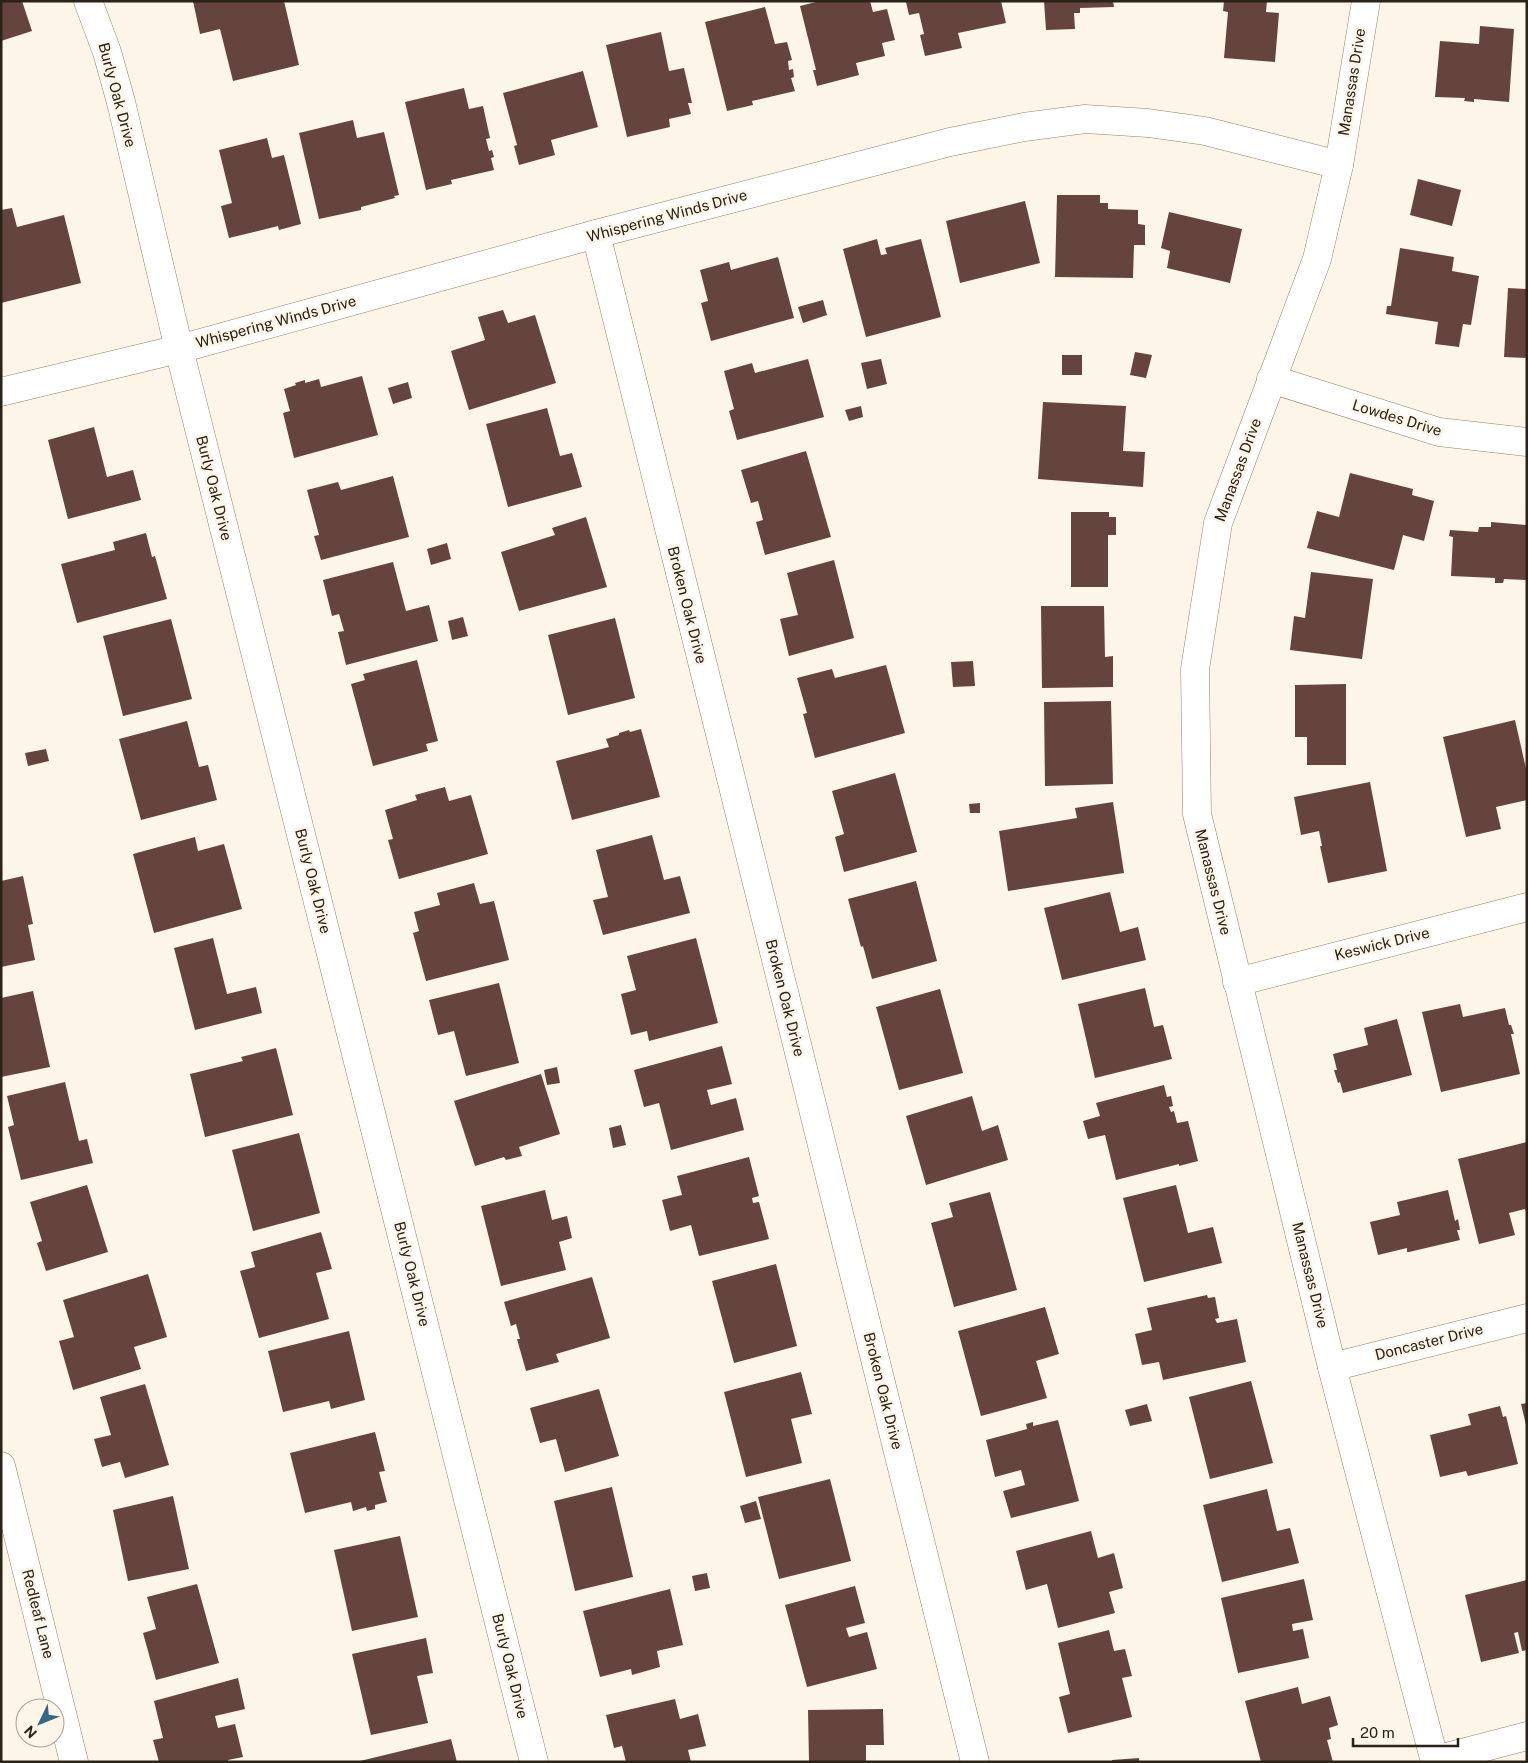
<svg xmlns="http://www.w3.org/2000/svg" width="1528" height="1763" font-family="'Public Sans',sans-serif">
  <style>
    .building { fill: #65443d }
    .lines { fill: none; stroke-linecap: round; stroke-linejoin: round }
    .street-casing { stroke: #958265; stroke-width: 29 }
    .secondary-casing { stroke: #958265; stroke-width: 29 }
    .street { stroke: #fff; stroke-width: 28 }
    .secondary { stroke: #fff; stroke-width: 28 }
    .labels { text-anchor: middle; stroke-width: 5; stroke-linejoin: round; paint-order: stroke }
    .street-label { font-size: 15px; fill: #2b2317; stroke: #fdf5e8 }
  </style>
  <rect width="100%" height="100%" fill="#fdf5e8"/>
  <g class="building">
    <path d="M 1,1 L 22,1 L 32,31 L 1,41 Z"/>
    <path d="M 193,1 L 284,1 L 299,65 L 233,81 L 220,29 L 200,34 Z"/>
    <path d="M 820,1 L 870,1 L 873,12 L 887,9 L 895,40 L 882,43 L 885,56 L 856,63 L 859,75 L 817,86 L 813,70 L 816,70 L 800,6 Z"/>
    <path d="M 909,1 L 1001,1 L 1006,23 L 958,33 L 962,48 L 925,56 L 920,35 L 924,34 L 919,13 L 909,15 L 906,2 Z"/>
    <path d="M 1044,1 L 1113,1 L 1114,7 L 1080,8 L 1080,13 L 1074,13 L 1075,29 L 1046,30 Z"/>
    <path d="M 1224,1 L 1267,1 L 1266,12 L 1279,13 L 1275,62 L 1224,58 L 1228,12 L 1223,11 Z"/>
    <path d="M 765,7 L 775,44 L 787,42 L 792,60 L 788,61 L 789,70 L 793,69 L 794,77 L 791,78 L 795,91 L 752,101 L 753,105 L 727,111 L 705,22 Z"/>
    <path d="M 1480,26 L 1514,29 L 1509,102 L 1474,99 L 1474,102 L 1464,101 L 1465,98 L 1435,97 L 1440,41 L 1479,44 Z"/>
    <path d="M 661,32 L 669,71 L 684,68 L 692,103 L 688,103 L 691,114 L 669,119 L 670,127 L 627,137 L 606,45 Z"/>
    <path d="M 583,71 L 598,127 L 551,140 L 555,155 L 519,165 L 514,146 L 517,145 L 503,93 Z"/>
    <path d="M 464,88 L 469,109 L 483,106 L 490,138 L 486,139 L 489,151 L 492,150 L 494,157 L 491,158 L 494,170 L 451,180 L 452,184 L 426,190 L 405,102 Z"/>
    <path d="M 353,120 L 357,138 L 384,132 L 399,195 L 394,196 L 395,198 L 361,207 L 361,210 L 319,219 L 299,133 Z"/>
    <path d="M 267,138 L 272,158 L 284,155 L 301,224 L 279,230 L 278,226 L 229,238 L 221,206 L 232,203 L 219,150 Z"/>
    <path d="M 1418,179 L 1461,190 L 1452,226 L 1410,215 Z"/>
    <path d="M 1057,195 L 1100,195 L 1100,203 L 1108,203 L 1108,209 L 1138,210 L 1138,224 L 1145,225 L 1145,245 L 1134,245 L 1133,278 L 1055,277 Z"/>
    <path d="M 1025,201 L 1040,263 L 960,283 L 946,221 Z"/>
    <path d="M 12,208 L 17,227 L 64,215 L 81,283 L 1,303 L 1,210 Z"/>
    <path d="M 1169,212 L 1242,229 L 1230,283 L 1167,268 L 1170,251 L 1161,248 Z"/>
    <path d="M 877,239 L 881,255 L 887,254 L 885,248 L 921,239 L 941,317 L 866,337 L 843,249 Z"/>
    <path d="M 1400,248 L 1454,257 L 1452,271 L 1479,276 L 1471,325 L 1463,324 L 1459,347 L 1435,344 L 1438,322 L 1386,314 L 1387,306 L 1391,306 Z"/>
    <path d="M 778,257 L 794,318 L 711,341 L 701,303 L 708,301 L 700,270 L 729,262 L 731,270 Z"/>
    <path d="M 1508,288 L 1527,289 L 1527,358 L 1504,357 Z"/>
    <path d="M 823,300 L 827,315 L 803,323 L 798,307 Z"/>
    <path d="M 503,310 L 508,323 L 535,315 L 556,383 L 469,410 L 451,351 L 485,340 L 478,317 Z"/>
    <path d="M 1135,352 L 1152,355 L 1146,378 L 1130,375 Z"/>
    <rect x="1062" y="355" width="20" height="20"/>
    <path d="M 808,359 L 824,417 L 737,440 L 729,411 L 734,409 L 724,371 L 752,363 L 755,373 Z"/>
    <path d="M 881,359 L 887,384 L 867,389 L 861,363 Z"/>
    <path d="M 362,376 L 378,435 L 294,458 L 283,413 L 290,411 L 284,389 L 296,385 L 295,383 L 305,380 L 305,383 L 319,379 L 321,387 Z"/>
    <path d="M 408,382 L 412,398 L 393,404 L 388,388 Z"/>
    <path d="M 1043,402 L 1126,406 L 1123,451 L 1145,452 L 1143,487 L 1038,479 Z"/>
    <path d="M 861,406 L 863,417 L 849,421 L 845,410 Z"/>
    <path d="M 547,408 L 560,456 L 572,453 L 582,487 L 508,507 L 486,424 Z"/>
    <path d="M 94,427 L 107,477 L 133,470 L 141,500 L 68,519 L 48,440 Z"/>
    <path d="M 806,451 L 831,537 L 765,555 L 756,522 L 763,520 L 758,501 L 751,503 L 741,470 Z"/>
    <path d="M 1350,473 L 1413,489 L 1412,495 L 1434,501 L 1424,541 L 1403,535 L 1394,570 L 1307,548 L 1317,511 L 1339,517 Z"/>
    <path d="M 393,476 L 409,537 L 321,560 L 314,536 L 319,535 L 307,490 L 338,482 L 341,490 Z"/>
    <path d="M 1071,512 L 1109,512 L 1109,517 L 1116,517 L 1116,535 L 1108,535 L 1108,587 L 1071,587 Z"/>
    <path d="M 586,517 L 607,587 L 519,611 L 501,552 L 555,535 L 552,528 Z"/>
    <path d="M 1491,522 L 1527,525 L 1527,580 L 1504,579 L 1503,583 L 1495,583 L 1495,578 L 1451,576 L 1453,537 L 1449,536 L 1450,530 L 1478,532 L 1479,527 L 1491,527 Z"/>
    <path d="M 146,533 L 152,557 L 155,556 L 167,599 L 77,623 L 61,564 L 115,550 L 113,542 Z"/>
    <path d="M 447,543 L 451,559 L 431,565 L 427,549 Z"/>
    <path d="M 834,560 L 854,638 L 789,656 L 780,619 L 798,615 L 787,573 Z"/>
    <path d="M 393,562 L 406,611 L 429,605 L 438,641 L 346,665 L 338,632 L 344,631 L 339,614 L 332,616 L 323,580 Z"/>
    <path d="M 1311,572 L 1373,579 L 1362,659 L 1290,650 L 1294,616 L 1305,618 Z"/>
    <path d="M 1041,606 L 1104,606 L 1105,657 L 1113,656 L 1113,687 L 1042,688 Z"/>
    <path d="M 463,617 L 468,636 L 452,640 L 448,621 Z"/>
    <path d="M 615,618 L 635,698 L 568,715 L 548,635 Z"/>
    <path d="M 171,619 L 192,699 L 123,716 L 103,636 Z"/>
    <path d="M 417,660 L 438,741 L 426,744 L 428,751 L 373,766 L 351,684 L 365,680 L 363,674 Z"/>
    <path d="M 973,661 L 975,686 L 953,687 L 951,662 Z"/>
    <path d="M 886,665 L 905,733 L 815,758 L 803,714 L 807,713 L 797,678 L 832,669 L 835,678 Z"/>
    <path d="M 1346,684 L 1346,765 L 1307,765 L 1307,737 L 1295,737 L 1295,685 Z"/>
    <path d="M 1111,701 L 1113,784 L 1045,786 L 1044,702 Z"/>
    <path d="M 1515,720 L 1527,773 L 1527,800 L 1496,807 L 1501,829 L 1466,837 L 1443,737 Z"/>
    <path d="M 187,721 L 199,767 L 208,765 L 217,800 L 141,820 L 119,739 Z"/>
    <path d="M 641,729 L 660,797 L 572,820 L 556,761 L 609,747 L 606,739 L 619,735 L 619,733 L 629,730 L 630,732 Z"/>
    <path d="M 46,749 L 49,761 L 28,766 L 25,753 Z"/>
    <path d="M 895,773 L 917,852 L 844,872 L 835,837 L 844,834 L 832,791 Z"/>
    <path d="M 1370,782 L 1387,871 L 1328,883 L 1320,846 L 1322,846 L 1319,831 L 1301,835 L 1294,797 Z"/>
    <path d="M 445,787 L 449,801 L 471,795 L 488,854 L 399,879 L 388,840 L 393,839 L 385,810 L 417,800 L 415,795 Z"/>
    <path d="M 1113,802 L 1124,873 L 1008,891 L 999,831 L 1077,818 L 1075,808 Z"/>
    <path d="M 980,803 L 980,813 L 970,813 L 969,804 Z"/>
    <path d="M 652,835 L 664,880 L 680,876 L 690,913 L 603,935 L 593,900 L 608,897 L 596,850 Z"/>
    <path d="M 195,837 L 198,851 L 224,844 L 242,909 L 154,933 L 133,854 Z"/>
    <path d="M 23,876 L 33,924 L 28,925 L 35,960 L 1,967 L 1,881 Z"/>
    <path d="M 916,881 L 937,961 L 872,979 L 863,946 L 861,947 L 848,899 Z"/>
    <path d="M 474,883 L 480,904 L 494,901 L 509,960 L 426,981 L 413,933 L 419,931 L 414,912 L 440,905 L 437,893 Z"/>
    <path d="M 1110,892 L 1120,932 L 1138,927 L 1146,960 L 1062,980 L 1044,908 Z"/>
    <path d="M 213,938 L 227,994 L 256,987 L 262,1013 L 195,1030 L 174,948 Z"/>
    <path d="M 696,938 L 718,1023 L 649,1041 L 647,1031 L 631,1035 L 621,994 L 636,990 L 627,956 Z"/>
    <path d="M 499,983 L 519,1063 L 466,1076 L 454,1031 L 438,1035 L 429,1000 Z"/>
    <path d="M 1145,988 L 1154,1027 L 1163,1025 L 1172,1059 L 1095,1078 L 1078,1004 Z"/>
    <path d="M 940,989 L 963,1073 L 899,1090 L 876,1007 Z"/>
    <path d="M 33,991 L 50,1067 L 1,1077 L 1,998 Z"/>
    <path d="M 1460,1004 L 1463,1017 L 1505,1008 L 1509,1025 L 1511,1025 L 1514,1034 L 1511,1034 L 1520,1074 L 1441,1092 L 1422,1012 Z"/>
    <path d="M 1397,1019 L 1412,1075 L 1343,1093 L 1340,1082 L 1338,1083 L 1334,1070 L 1337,1070 L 1333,1054 L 1368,1045 L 1364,1028 Z"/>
    <path d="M 722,1046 L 732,1084 L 707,1090 L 711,1105 L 736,1098 L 744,1130 L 671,1150 L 659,1103 L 644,1107 L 634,1070 Z"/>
    <path d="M 276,1048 L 293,1115 L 205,1137 L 190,1074 L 243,1061 L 241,1057 Z"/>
    <path d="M 557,1067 L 560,1083 L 547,1085 L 544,1070 Z"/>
    <path d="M 541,1074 L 560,1134 L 519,1147 L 522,1156 L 506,1160 L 504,1157 L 475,1166 L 454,1101 Z"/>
    <path d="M 65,1082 L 79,1141 L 87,1139 L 93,1163 L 21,1180 L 8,1127 L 14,1125 L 7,1096 Z"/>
    <path d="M 1164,1085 L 1167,1097 L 1171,1096 L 1173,1106 L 1169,1107 L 1171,1112 L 1174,1111 L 1177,1123 L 1188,1121 L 1198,1161 L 1179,1166 L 1179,1164 L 1116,1180 L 1105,1135 L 1088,1139 L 1083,1121 L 1100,1116 L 1096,1103 Z"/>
    <path d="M 972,1096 L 982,1131 L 998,1125 L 1008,1160 L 926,1185 L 906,1116 Z"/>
    <path d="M 621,1125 L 626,1145 L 613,1148 L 609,1128 Z"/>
    <path d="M 299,1133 L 320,1213 L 253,1231 L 232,1150 Z"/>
    <path d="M 1527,1142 L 1527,1213 L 1525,1209 L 1509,1213 L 1515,1235 L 1479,1244 L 1458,1159 Z"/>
    <path d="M 749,1157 L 759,1196 L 752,1198 L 753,1203 L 759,1202 L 769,1239 L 699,1256 L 691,1225 L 670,1231 L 662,1200 L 682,1195 L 677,1176 Z"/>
    <path d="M 87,1185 L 108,1252 L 46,1271 L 37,1243 L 42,1241 L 30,1202 Z"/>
    <path d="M 1176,1185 L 1188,1233 L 1213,1227 L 1222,1263 L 1144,1282 L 1123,1198 Z"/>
    <path d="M 545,1190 L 552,1220 L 567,1216 L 572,1238 L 559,1242 L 566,1270 L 501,1286 L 481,1206 Z"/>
    <path d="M 1448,1190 L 1455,1221 L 1458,1219 L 1460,1230 L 1457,1230 L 1460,1240 L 1409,1252 L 1407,1252 L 1407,1248 L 1378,1255 L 1370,1222 L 1400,1215 L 1397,1202 Z"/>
    <path d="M 990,1192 L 1017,1290 L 954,1307 L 931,1223 L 953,1217 L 949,1203 Z"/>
    <path d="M 321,1232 L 332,1269 L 316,1273 L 329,1319 L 259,1338 L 240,1271 L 255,1267 L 251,1252 Z"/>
    <path d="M 776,1264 L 797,1346 L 734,1363 L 712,1281 Z"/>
    <path d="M 148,1274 L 167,1337 L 134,1347 L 141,1369 L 73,1390 L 59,1341 L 74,1337 L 63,1300 Z"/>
    <path d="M 592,1277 L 610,1338 L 556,1354 L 559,1362 L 526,1371 L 517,1339 L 520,1339 L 516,1324 L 511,1326 L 504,1302 Z"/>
    <path d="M 1207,1295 L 1208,1298 L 1215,1297 L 1219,1318 L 1215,1319 L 1217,1323 L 1237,1319 L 1246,1362 L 1163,1380 L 1159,1362 L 1142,1365 L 1135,1334 L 1152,1330 L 1147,1308 Z"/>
    <path d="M 1045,1307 L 1059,1354 L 1036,1361 L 1047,1398 L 981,1416 L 958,1331 Z"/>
    <path d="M 349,1331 L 365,1400 L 331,1409 L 329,1401 L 283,1412 L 268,1351 Z"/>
    <path d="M 801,1372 L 812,1414 L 791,1419 L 802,1463 L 746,1477 L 724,1392 Z"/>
    <path d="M 1251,1381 L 1273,1463 L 1210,1479 L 1189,1397 Z"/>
    <path d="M 145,1384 L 169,1465 L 125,1478 L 120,1462 L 102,1467 L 94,1439 L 111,1435 L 100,1397 Z"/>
    <path d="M 599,1389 L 619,1456 L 565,1472 L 556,1439 L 540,1443 L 530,1408 Z"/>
    <path d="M 1527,1403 L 1527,1425 L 1526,1425 L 1521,1404 Z"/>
    <path d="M 1147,1404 L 1152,1421 L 1130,1426 L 1125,1410 Z"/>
    <path d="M 1500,1406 L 1503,1417 L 1506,1416 L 1518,1464 L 1468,1476 L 1466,1471 L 1440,1477 L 1430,1435 L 1471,1425 L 1468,1414 Z"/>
    <path d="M 1058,1420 L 1079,1501 L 1011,1518 L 1003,1491 L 1025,1485 L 1021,1470 L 995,1477 L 986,1440 L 1027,1429 L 1026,1424 L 1033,1422 L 1033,1426 Z"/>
    <path d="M 375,1432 L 385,1471 L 379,1472 L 387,1502 L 375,1505 L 375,1509 L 367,1511 L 366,1507 L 353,1511 L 351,1502 L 305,1513 L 290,1453 Z"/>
    <path d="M 830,1479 L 851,1561 L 779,1579 L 758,1497 Z"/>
    <path d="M 612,1487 L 633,1577 L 575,1591 L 554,1501 Z"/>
    <path d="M 1267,1489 L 1277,1531 L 1290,1528 L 1299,1563 L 1222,1582 L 1203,1505 Z"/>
    <path d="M 173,1496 L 189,1569 L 128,1581 L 113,1510 Z"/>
    <path d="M 756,1501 L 761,1519 L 745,1523 L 740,1506 Z"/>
    <path d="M 1091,1531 L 1098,1558 L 1114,1553 L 1123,1588 L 1109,1592 L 1115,1613 L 1058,1628 L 1047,1584 L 1026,1590 L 1016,1551 Z"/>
    <path d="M 400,1536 L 418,1617 L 352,1631 L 334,1550 Z"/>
    <path d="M 707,1573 L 710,1588 L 695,1591 L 692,1576 Z"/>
    <path d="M 1304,1579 L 1313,1620 L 1292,1624 L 1293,1631 L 1303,1629 L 1309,1658 L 1238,1673 L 1221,1598 Z"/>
    <path d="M 1527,1580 L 1527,1650 L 1522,1651 L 1518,1632 L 1514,1633 L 1519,1653 L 1481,1662 L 1465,1595 Z"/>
    <path d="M 197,1584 L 219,1663 L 156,1680 L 143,1633 L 156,1629 L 147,1597 Z"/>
    <path d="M 855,1586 L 865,1623 L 846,1628 L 849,1637 L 867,1632 L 877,1669 L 807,1687 L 785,1605 Z"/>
    <path d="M 670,1589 L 683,1645 L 657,1651 L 660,1667 L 632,1675 L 631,1669 L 600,1677 L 583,1611 Z"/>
    <path d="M 1109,1630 L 1114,1651 L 1125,1649 L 1132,1676 L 1122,1678 L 1132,1717 L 1068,1733 L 1059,1697 L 1070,1694 L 1058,1643 Z"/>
    <path d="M 426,1638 L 433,1673 L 417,1676 L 428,1723 L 371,1735 L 352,1654 Z"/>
    <path d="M 238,1678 L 245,1709 L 215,1716 L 218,1728 L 235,1724 L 243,1757 L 228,1760 L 228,1762 L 159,1762 L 153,1740 L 163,1738 L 154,1701 Z"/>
    <path d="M 1298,1687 L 1302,1704 L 1330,1696 L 1338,1725 L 1329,1728 L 1331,1739 L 1327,1740 L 1333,1762 L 1261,1762 L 1245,1701 Z"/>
    <path d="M 675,1699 L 680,1719 L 698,1714 L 706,1746 L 688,1750 L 691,1762 L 626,1762 L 622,1746 L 614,1748 L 606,1715 Z"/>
    <path d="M 883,1709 L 884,1745 L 866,1745 L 866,1762 L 809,1762 L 808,1710 Z"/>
    <path d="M 451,1739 L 457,1762 L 361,1762 L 360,1761 Z"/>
    <path d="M 1139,1758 L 1139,1762 L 1112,1762 L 1112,1760 Z"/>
  </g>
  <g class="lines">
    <defs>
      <g id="street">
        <path d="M 88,1 L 107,52 L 121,102 L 179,349 L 534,1762"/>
        <path d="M 596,234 L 975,1762"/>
        <path d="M 1271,379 L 1439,432 L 1527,442"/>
        <path d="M 1,392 L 179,349 L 596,234 L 950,142 L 1024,127 L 1085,119 L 1148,123 L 1205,131 L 1339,165"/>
        <path d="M 1237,982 L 1527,907"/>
        <path d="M 1332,1367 L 1527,1318"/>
        <path d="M 1,1466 L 74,1762"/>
      </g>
      <g id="secondary">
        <path d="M 1366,1 L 1339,165 L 1317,259 L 1218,523 L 1195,669 L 1197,814 L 1332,1367 L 1435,1762"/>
        <path d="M 1435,1760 L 1527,1736"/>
      </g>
    </defs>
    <use href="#street" class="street-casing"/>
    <use href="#secondary" class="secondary-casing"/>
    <use href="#street" class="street"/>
    <use href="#secondary" class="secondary"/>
  </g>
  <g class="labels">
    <g class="street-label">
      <text transform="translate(1352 82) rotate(-81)" y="5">Manassas Drive</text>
      <text transform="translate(117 95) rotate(75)" y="5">Burly Oak Drive</text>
      <text transform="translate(667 216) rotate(-15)" y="5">Whispering Winds Drive</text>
      <text transform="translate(276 322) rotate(-15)" y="5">Whispering Winds Drive</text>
      <text transform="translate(1397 418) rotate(17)" y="5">Lowdes Drive</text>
      <text transform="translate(1238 470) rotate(-70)" y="5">Manassas Drive</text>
      <text transform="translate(214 488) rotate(76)" y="5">Burly Oak Drive</text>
      <text transform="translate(687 605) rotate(76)" y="5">Broken Oak Drive</text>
      <text transform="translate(313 881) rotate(76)" y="5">Burly Oak Drive</text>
      <text transform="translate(1213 882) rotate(76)" y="5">Manassas Drive</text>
      <text transform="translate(1382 944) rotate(-14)" y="5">Keswick Drive</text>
      <text transform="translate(785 998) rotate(76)" y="5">Broken Oak Drive</text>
      <text transform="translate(412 1274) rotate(76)" y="5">Burly Oak Drive</text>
      <text transform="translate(1310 1275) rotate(76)" y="5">Manassas Drive</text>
      <text transform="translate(1429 1342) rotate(-14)" y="5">Doncaster Drive</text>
      <text transform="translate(883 1391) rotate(76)" y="5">Broken Oak Drive</text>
      <text transform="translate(38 1614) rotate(76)" y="5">Redleaf Lane</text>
      <text transform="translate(510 1666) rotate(76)" y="5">Burly Oak Drive</text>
    </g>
  </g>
  <rect width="1528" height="1763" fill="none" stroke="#2b2317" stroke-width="5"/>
  <g transform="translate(40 1723) rotate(227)"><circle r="24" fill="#fdf5e8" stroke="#a9a194"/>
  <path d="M0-4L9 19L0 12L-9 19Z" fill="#346884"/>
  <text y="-8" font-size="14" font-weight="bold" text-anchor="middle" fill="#2b2317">N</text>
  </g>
  <path d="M1353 1738v8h105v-8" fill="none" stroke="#2b2317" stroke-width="2.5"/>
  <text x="1360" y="1738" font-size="15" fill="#2b2317" stroke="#fdf5e8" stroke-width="4" paint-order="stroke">20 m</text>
</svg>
